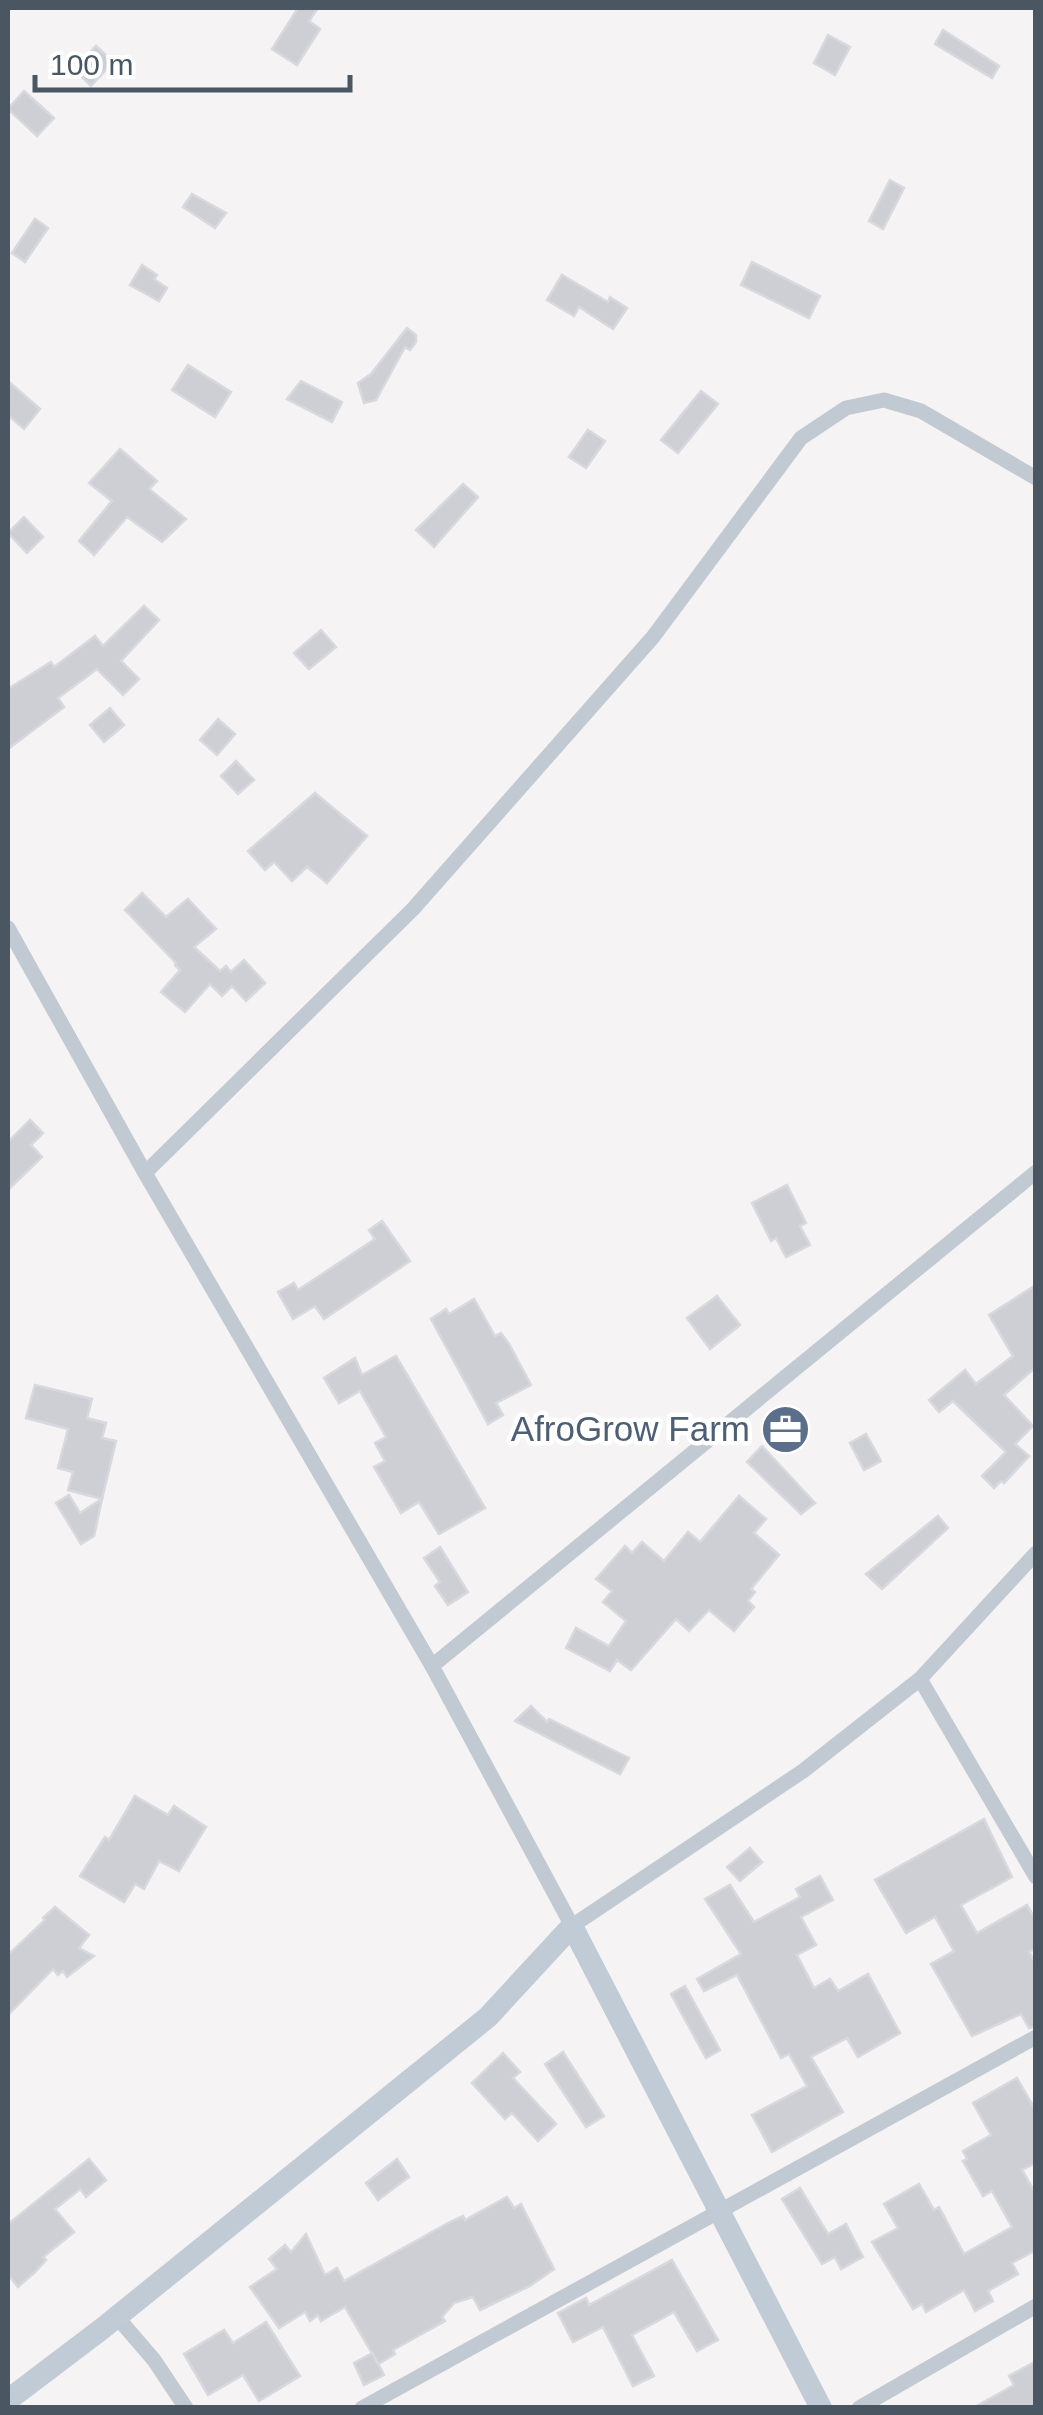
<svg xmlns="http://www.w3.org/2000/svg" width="1043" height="2415" font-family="Helvetica,sans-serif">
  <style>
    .building { fill: #cdcfd5; stroke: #d7d9de; stroke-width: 2.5 }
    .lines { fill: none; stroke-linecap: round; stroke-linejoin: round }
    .street { stroke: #c1cad2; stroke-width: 15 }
    .secondary { stroke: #c1cbd6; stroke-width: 22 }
    .labels { text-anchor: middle; stroke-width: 9; stroke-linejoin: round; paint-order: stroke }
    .service-label { font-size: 35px; fill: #4e5e75; stroke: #fff; text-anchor: end }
  </style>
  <rect width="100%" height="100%" fill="#f5f3f3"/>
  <g class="building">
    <path d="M 298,8 L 318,8 L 309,21 L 320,29 L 297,65 L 272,49 Z"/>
    <path d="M 943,30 L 999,66 L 992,78 L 935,44 Z"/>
    <path d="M 828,35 L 850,47 L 835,75 L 814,63 Z"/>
    <path d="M 96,46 L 113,62 L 91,86 L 74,69 Z"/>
    <path d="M 24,91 L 54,118 L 37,136 L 8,109 Z"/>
    <path d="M 890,180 L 904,188 L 883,229 L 869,221 Z"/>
    <path d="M 192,194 L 226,213 L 215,228 L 183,207 Z"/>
    <path d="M 35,219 L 48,228 L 25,262 L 12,253 Z"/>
    <path d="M 752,262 L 820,296 L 809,318 L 741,285 Z"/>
    <path d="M 142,265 L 157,275 L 154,279 L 167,288 L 159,301 L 130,285 Z"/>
    <path d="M 562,275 L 608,302 L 610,297 L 627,308 L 613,329 L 579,307 L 574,316 L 547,300 Z"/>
    <path d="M 407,328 L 416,335 L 416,342 L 410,350 L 405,347 L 376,400 L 364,403 L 358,383 L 371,374 Z"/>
    <path d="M 188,365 L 231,392 L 215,417 L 172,390 Z"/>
    <path d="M 8,381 L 40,409 L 24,429 L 8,415 Z"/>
    <path d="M 301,381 L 342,402 L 332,422 L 287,399 Z"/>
    <path d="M 701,391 L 718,404 L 678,453 L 661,440 Z"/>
    <path d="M 588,430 L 605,441 L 586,468 L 569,457 Z"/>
    <path d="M 120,449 L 157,481 L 149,489 L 186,519 L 162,542 L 127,517 L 94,555 L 79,541 L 112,501 L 89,483 Z"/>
    <path d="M 463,484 L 478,497 L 434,547 L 416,530 Z"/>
    <path d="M 24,517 L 43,537 L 27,553 L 8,533 Z"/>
    <path d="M 144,606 L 159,620 L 121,661 L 139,679 L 123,695 L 97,669 L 58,698 L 64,707 L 8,749 L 8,689 L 51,662 L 54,667 L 95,636 L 103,646 Z"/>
    <path d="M 321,630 L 336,647 L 309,669 L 294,653 Z"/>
    <path d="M 110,708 L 124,725 L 104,742 L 90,725 Z"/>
    <path d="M 218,719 L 235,734 L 217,755 L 200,740 Z"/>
    <path d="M 236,761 L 254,780 L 238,794 L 221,776 Z"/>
    <path d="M 315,793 L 367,836 L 327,883 L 307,867 L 292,881 L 274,862 L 265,870 L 248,851 Z"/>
    <path d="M 142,893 L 166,917 L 188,899 L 216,929 L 194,947 L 220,971 L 226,966 L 231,972 L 244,960 L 265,983 L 246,1001 L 232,986 L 222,996 L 210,984 L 185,1012 L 161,992 L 180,970 L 175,965 L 176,963 L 125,910 Z"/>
    <path d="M 30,1120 L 43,1133 L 31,1145 L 42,1157 L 8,1190 L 8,1142 Z"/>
    <path d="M 787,1185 L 806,1223 L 800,1226 L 810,1245 L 786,1257 L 776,1238 L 771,1241 L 752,1203 Z"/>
    <path d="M 382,1221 L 410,1261 L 324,1319 L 315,1306 L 293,1319 L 278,1292 L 294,1283 L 298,1290 L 375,1239 L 369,1230 Z"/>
    <path d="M 1036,1285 L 1036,1367 L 1004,1395 L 1033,1426 L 1015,1444 L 1029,1456 L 1004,1483 L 1001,1481 L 994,1488 L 982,1476 L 1006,1452 L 953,1401 L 939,1412 L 929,1400 L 965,1370 L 976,1384 L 1013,1356 L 989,1315 Z"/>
    <path d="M 717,1296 L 740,1325 L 710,1349 L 687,1318 Z"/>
    <path d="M 474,1299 L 495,1336 L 501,1333 L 509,1344 L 531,1385 L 496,1403 L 503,1415 L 488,1424 L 431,1319 L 446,1309 L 449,1314 Z"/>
    <path d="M 396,1356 L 485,1508 L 439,1534 L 419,1502 L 401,1513 L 374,1467 L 385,1461 L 375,1443 L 386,1437 L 360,1391 L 339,1403 L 324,1378 L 355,1358 L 362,1375 Z"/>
    <path d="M 35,1385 L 92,1399 L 87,1418 L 106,1423 L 102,1438 L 116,1441 L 102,1499 L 68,1490 L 73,1472 L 58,1468 L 68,1429 L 26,1418 Z"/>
    <path d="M 866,1434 L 881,1461 L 864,1470 L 850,1443 Z"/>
    <path d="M 762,1446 L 815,1503 L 801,1514 L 747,1462 Z"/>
    <path d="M 69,1495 L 80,1513 L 102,1499 L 94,1536 L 81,1544 L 56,1503 Z"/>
    <path d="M 739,1496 L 766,1519 L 754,1533 L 779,1555 L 751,1589 L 755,1592 L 748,1601 L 754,1607 L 734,1631 L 709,1610 L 689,1631 L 676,1619 L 631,1670 L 617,1660 L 610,1671 L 566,1648 L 576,1628 L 609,1646 L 626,1621 L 603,1602 L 612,1591 L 596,1579 L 625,1546 L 632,1553 L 642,1542 L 664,1561 L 688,1532 L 700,1542 Z"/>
    <path d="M 938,1516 L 948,1528 L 882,1589 L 866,1574 Z"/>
    <path d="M 440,1547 L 468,1592 L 448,1605 L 435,1586 L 440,1582 L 424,1558 Z"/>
    <path d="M 531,1706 L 547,1722 L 549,1719 L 629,1758 L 620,1774 L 515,1721 Z"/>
    <path d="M 135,1796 L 168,1815 L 174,1806 L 206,1827 L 179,1871 L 159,1861 L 144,1889 L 135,1884 L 124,1902 L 80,1876 L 105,1837 L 109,1840 Z"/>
    <path d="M 984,1819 L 1012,1877 L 961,1905 L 977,1933 L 1027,1905 L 1036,1920 L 1036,1948 L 1029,1952 L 1036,1964 L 1036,2026 L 1029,2028 L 1021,2014 L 972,2036 L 931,1964 L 954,1951 L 935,1917 L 906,1933 L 875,1880 Z"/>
    <path d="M 750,1848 L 762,1862 L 740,1881 L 727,1867 Z"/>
    <path d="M 820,1876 L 833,1900 L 801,1917 L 816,1945 L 797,1955 L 814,1988 L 830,1979 L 838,1991 L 868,1974 L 900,2033 L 858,2057 L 847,2038 L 811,2057 L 843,2112 L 772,2152 L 752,2115 L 807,2086 L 789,2054 L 781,2058 L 737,1975 L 704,1991 L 697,1979 L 741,1954 L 705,1899 L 730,1885 L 754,1922 L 800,1897 L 796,1889 Z"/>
    <path d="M 55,1907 L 89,1935 L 79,1948 L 94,1956 L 67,1977 L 63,1971 L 58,1975 L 53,1969 L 8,2015 L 8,1955 L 45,1920 L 43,1918 Z"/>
    <path d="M 685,1986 L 720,2050 L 706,2058 L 671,1994 Z"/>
    <path d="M 563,2052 L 604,2116 L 586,2127 L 545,2064 Z"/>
    <path d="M 503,2053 L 520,2072 L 513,2078 L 556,2124 L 538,2141 L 512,2113 L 505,2119 L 472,2083 Z"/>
    <path d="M 1017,2078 L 1036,2111 L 1036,2163 L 1022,2170 L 1036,2194 L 1036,2250 L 1012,2263 L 1018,2274 L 988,2291 L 993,2301 L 975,2311 L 964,2290 L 926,2312 L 922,2304 L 913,2309 L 872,2242 L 898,2228 L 884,2204 L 919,2184 L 934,2210 L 939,2207 L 964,2254 L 1012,2227 L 992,2191 L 983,2196 L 963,2161 L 967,2159 L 963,2151 L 991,2135 L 973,2103 Z"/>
    <path d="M 89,2159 L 106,2180 L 86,2197 L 80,2189 L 55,2209 L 74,2232 L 43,2257 L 46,2260 L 35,2272 L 18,2287 L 8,2274 L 8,2224 Z"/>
    <path d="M 397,2159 L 409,2177 L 378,2200 L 366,2183 Z"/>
    <path d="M 800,2188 L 828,2234 L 846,2224 L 863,2257 L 841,2269 L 835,2257 L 822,2264 L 782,2199 Z"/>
    <path d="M 507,2197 L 514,2208 L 521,2204 L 554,2269 L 530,2286 L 480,2310 L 473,2297 L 454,2303 L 442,2317 L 445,2321 L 393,2350 L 395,2354 L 378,2364 L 373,2354 L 384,2375 L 364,2385 L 354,2363 L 372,2353 L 345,2307 L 321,2321 L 318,2315 L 310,2321 L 305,2312 L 279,2328 L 250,2287 L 277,2269 L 269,2259 L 285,2245 L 291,2252 L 306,2234 L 325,2275 L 337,2268 L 344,2281 L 448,2223 L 463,2216 L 465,2220 Z"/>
    <path d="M 672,2260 L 718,2340 L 697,2351 L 674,2312 L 632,2335 L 654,2376 L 633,2386 L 603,2327 L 573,2342 L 558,2313 L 586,2298 L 589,2305 Z"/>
    <path d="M 266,2322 L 300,2376 L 259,2401 L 243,2375 L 208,2395 L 184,2354 L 224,2330 L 233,2343 Z"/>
    <path d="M 1036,2361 L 1036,2408 L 973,2408 L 1014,2385 L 1009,2376 Z"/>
  </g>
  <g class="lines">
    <g class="street">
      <path d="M 8,928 L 145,1173 L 432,1666 L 572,1926 L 803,1771 L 920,1679 L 1036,1553"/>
      <path d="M 145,1173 L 413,909 L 653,637 L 801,438 L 846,408 L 884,400 L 921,411 L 1036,478"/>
      <path d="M 432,1666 L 1036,1172"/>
      <path d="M 920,1679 L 1036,1877"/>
      <path d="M 117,2317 L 154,2360 L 186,2408"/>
      <path d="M 362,2408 L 1036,2037"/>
      <path d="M 859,2408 L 1036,2306"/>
    </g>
    <path class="secondary" d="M 8,2400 L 103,2328 L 488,2017 L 572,1926 L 821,2408"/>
  </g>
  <defs>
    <symbol id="office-disc" viewBox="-11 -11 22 22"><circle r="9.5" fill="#5c6f8a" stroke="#fff"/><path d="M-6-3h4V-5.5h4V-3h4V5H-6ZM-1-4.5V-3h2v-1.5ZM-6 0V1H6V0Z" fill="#fff"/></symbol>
  </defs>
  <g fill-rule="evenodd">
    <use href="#office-disc" x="758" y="1402" width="55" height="55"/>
  </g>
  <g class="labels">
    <g class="service-label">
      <text x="750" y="1441">AfroGrow Farm</text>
    </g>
  </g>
  <rect width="1043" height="2415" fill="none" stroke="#4a5661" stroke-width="20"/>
  <path d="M35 75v15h315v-15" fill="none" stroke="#4a5661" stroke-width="5"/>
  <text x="50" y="75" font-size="30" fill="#4a5661" stroke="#ffffff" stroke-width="8" paint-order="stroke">100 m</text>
</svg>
